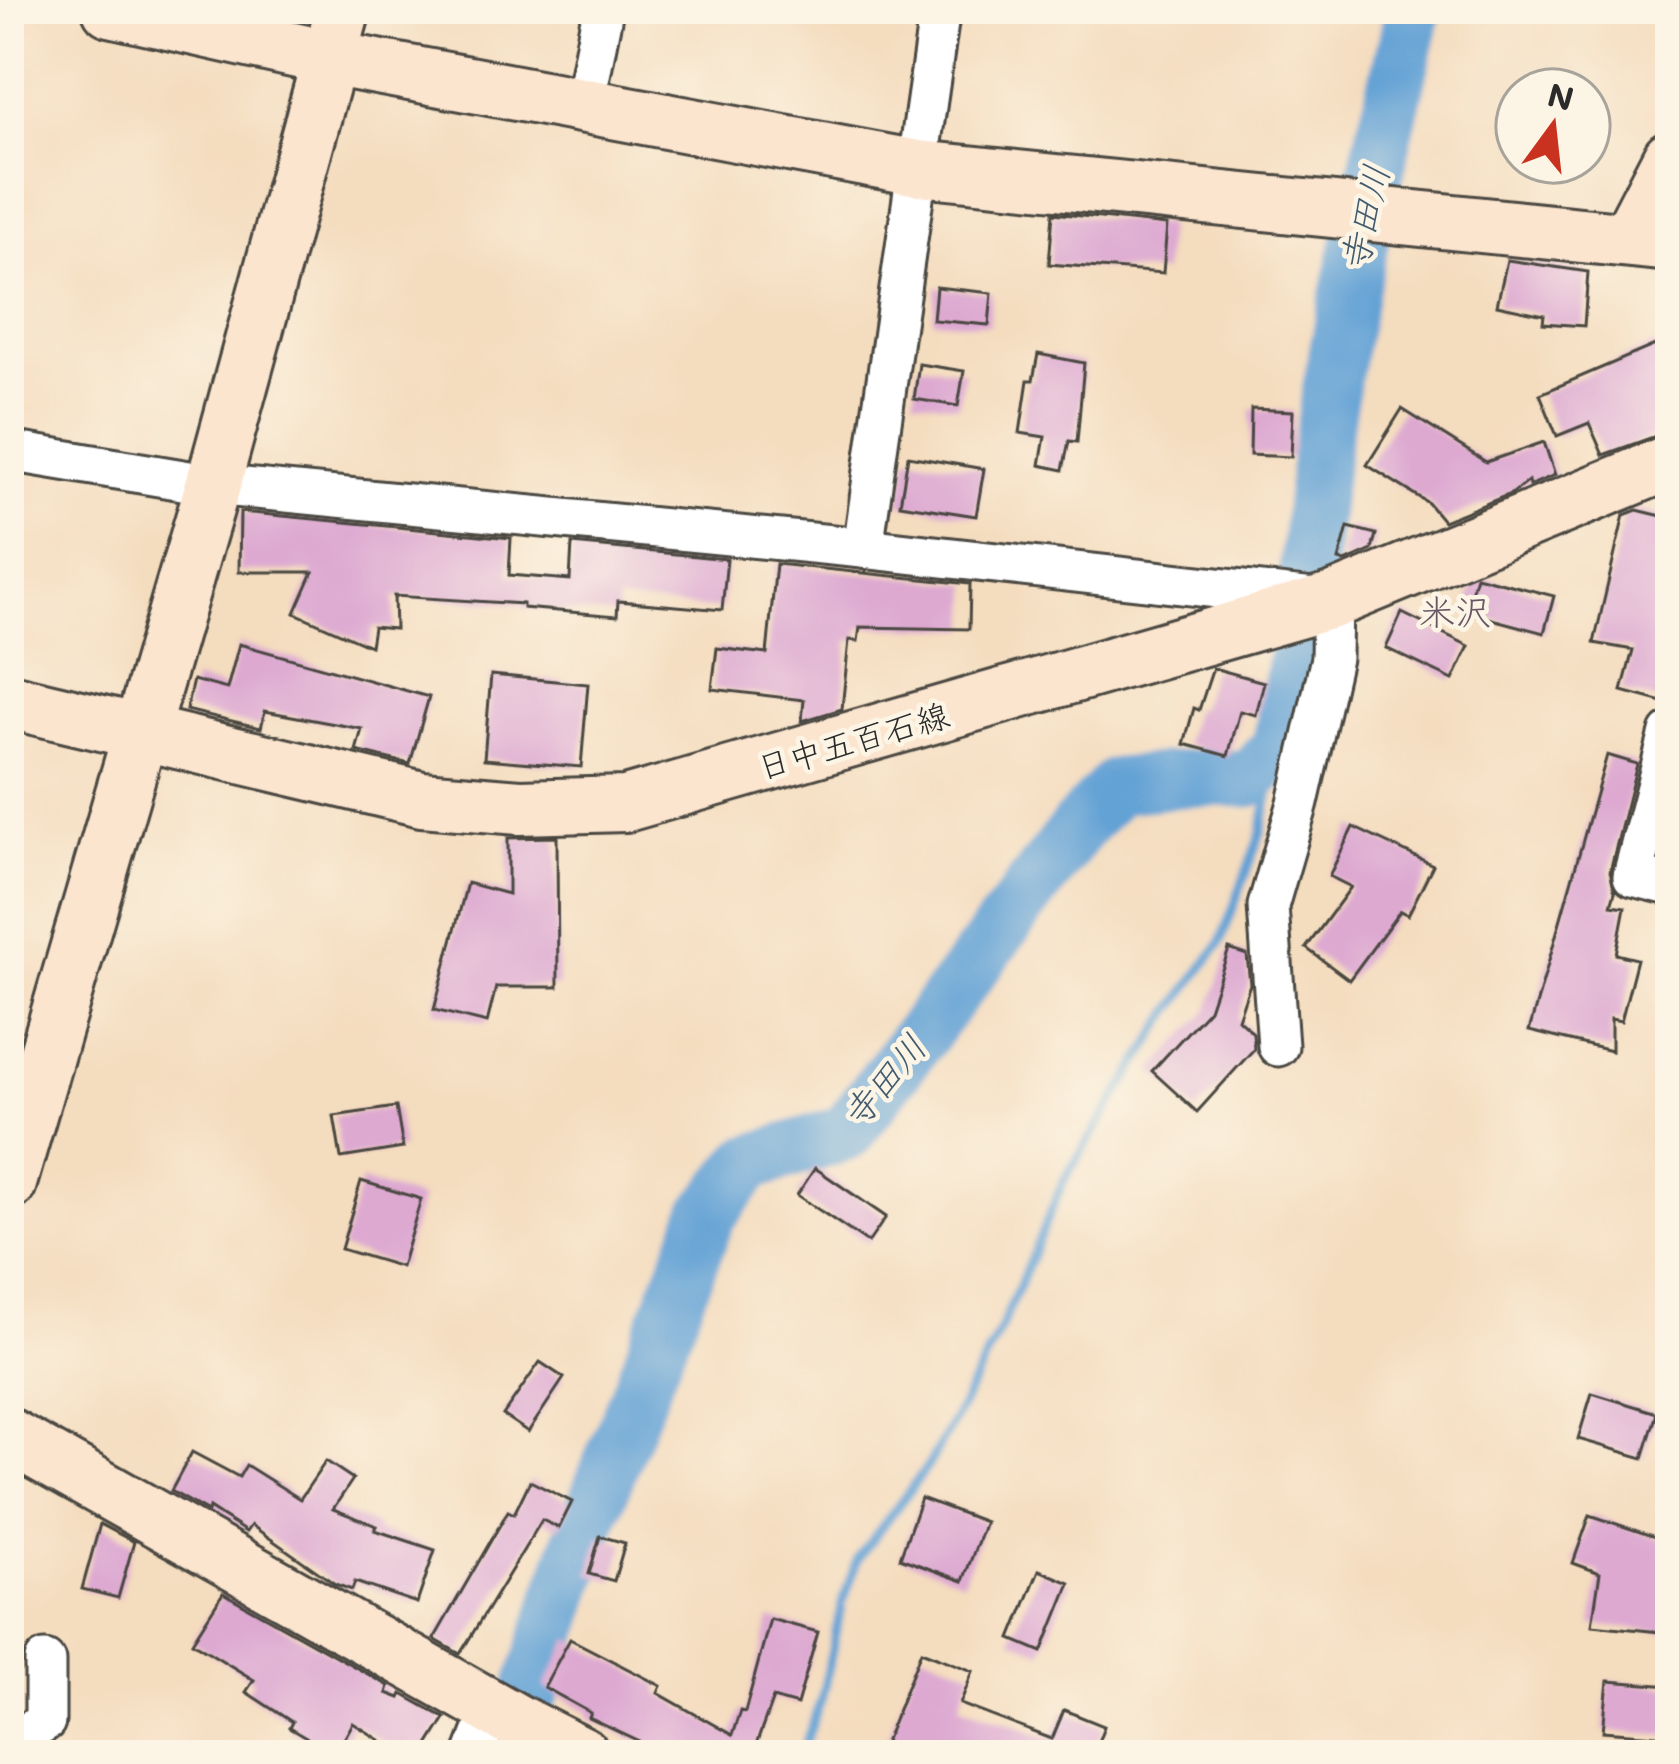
<svg xmlns="http://www.w3.org/2000/svg" width="1679" height="1764" font-family="Mali,'Klee One',sans-serif">
  <style>
    .lines { fill: none; stroke-linecap: round; stroke-linejoin: round }
    .stream { stroke: #64a2d5; stroke-width: 9 }
    .river { stroke: #64a2d5; stroke-width: 57 }
    .building { fill: #dda9d1 }
    .street-casing { stroke: #494641; stroke-width: 45 }
    .secondary-casing { stroke: #494641; stroke-width: 60 }
    .street { stroke: #fff; stroke-width: 39 }
    .secondary { stroke: #fce5cf; stroke-width: 54 }
    .labels { text-anchor: middle; stroke-width: 9; stroke-linejoin: round; paint-order: stroke }
    .street-label { font-size: 33px; fill: #2b2b2b; stroke: #fcf5e5 }
    .water-label { font-size: 36px; font-style: italic; fill: #425b6f; stroke: #fcf5e5 }
    .neighbourhood-label { font-size: 36px; fill: #695765; stroke: #fcf5e5 }
  </style>
  <rect width="100%" height="100%" fill="#fcf5e5"/>
  <filter id="ink" filterUnits="userSpaceOnUse"><feTurbulence type="fractalNoise" baseFrequency=".00833" numOctaves="2"/><feDisplacementMap in="SourceGraphic" scale="24" xChannelSelector="R" yChannelSelector="G"/><feConvolveMatrix kernelMatrix="1 2 1 2 8 2 1 2 1" color-interpolation-filters="sRGB"/></filter>
  <filter id="wash" filterUnits="userSpaceOnUse"><feTurbulence type="fractalNoise" baseFrequency=".004" numOctaves="4" result="noise"/><feDisplacementMap in="SourceGraphic" scale="48" xChannelSelector="R" yChannelSelector="G"/><feGaussianBlur stdDeviation="2.7" result="paint"/><feColorMatrix in="noise" values="0 0 0 0 0 0 0 0 0 0 0 0 0 0 0 0 0 1.4 0 .05"/><feComposite in="paint" operator="in"/></filter>
  <g filter="url(#wash)">
    <rect width="100%" height="100%" fill="#f4dcbe"/>
    <g class="lines">
      <path class="stream" d="M 801,1755 L 821,1700 L 843,1599 L 858,1558 L 928,1466 L 954,1420 L 1002,1326 L 1064,1180 L 1170,1013 L 1220,944 L 1261,832 L 1280,747"/>
      <g class="river">
        <path d="M 1307,571 C 1322,379 1371,196 1414,9"/>
        <path d="M 531,1693 L 582,1538 L 708,1215 L 750,1163 L 846,1133 L 1080,825 L 1116,786 L 1192,778 L 1249,779 L 1280,747 L 1301,633"/>
      </g>
    </g>
    <g id="blocks">
      <g class="building">
        <path d="M 1053,213 L 1167,225 L 1163,273 L 1049,264 Z"/>
        <path d="M 1507,260 L 1588,272 L 1584,326 L 1543,323 L 1544,315 L 1497,305 Z"/>
        <path d="M 936,287 L 992,293 L 989,325 L 933,320 Z"/>
        <path d="M 1655,345 L 1670,380 L 1670,431 L 1603,455 L 1589,423 L 1557,436 L 1540,394 Z"/>
        <path d="M 1038,354 L 1084,363 L 1077,442 L 1069,441 L 1063,470 L 1040,465 L 1045,437 L 1020,433 L 1028,380 L 1033,380 Z"/>
        <path d="M 919,364 L 964,371 L 958,406 L 914,399 Z"/>
        <path d="M 1251,409 L 1293,411 L 1291,457 L 1250,455 Z"/>
        <path d="M 1402,409 L 1486,462 L 1544,442 L 1555,475 L 1529,486 L 1528,481 L 1513,493 L 1443,521 L 1428,503 L 1367,465 Z"/>
        <path d="M 908,456 L 984,469 L 976,516 L 900,504 Z"/>
        <path d="M 1637,510 L 1670,518 L 1670,704 L 1622,691 L 1633,650 L 1594,643 L 1624,515 Z"/>
        <path d="M 240,512 L 511,538 L 509,575 L 570,580 L 572,544 L 727,559 L 722,610 L 618,601 L 617,616 L 523,608 L 523,604 L 394,596 L 395,629 L 373,627 L 370,646 L 295,613 L 313,572 L 239,572 Z"/>
        <path d="M 1348,527 L 1376,534 L 1372,550 L 1345,562 L 1339,560 Z"/>
        <path d="M 776,564 L 970,584 L 969,629 L 860,627 L 858,641 L 849,640 L 842,709 L 802,721 L 804,700 L 712,689 L 717,648 L 767,654 Z"/>
        <path d="M 1476,576 L 1554,596 L 1544,633 L 1465,612 Z"/>
        <path d="M 1402,613 L 1469,646 L 1453,680 L 1386,648 Z"/>
        <path d="M 239,644 L 429,697 L 410,764 L 356,751 L 362,729 L 265,711 L 261,728 L 186,710 L 193,680 L 227,689 Z"/>
        <path d="M 1213,668 L 1264,682 L 1256,715 L 1240,711 L 1228,756 L 1184,744 L 1194,708 L 1199,710 Z"/>
        <path d="M 491,675 L 588,684 L 581,767 L 484,759 Z"/>
        <path d="M 1607,755 L 1637,764 L 1610,871 L 1615,892 L 1611,905 L 1625,907 L 1616,954 L 1637,959 L 1621,1021 L 1611,1019 L 1611,1051 L 1529,1031 Z"/>
        <path d="M 1353,827 L 1433,865 L 1408,915 L 1400,911 L 1349,980 L 1306,948 L 1351,887 L 1329,876 Z"/>
        <path d="M 557,837 L 558,987 L 496,987 L 487,1023 L 434,1010 L 467,883 L 508,894 L 508,838 Z"/>
        <path d="M 1229,949 L 1247,955 L 1250,984 L 1238,1019 L 1253,1033 L 1254,1049 L 1197,1112 L 1152,1071 L 1209,1009 Z"/>
        <path d="M 396,1107 L 403,1148 L 341,1158 L 334,1116 Z"/>
        <path d="M 815,1168 L 886,1217 L 868,1243 L 797,1195 Z"/>
        <path d="M 361,1181 L 421,1199 L 401,1267 L 341,1249 Z"/>
        <path d="M 540,1362 L 564,1378 L 528,1432 L 503,1415 Z"/>
        <path d="M 1592,1393 L 1657,1413 L 1643,1458 L 1578,1439 Z"/>
        <path d="M 192,1452 L 239,1477 L 246,1465 L 300,1499 L 326,1461 L 353,1479 L 333,1509 L 377,1526 L 375,1530 L 435,1550 L 417,1603 L 355,1582 L 352,1590 L 335,1584 L 251,1525 L 246,1532 L 209,1508 L 208,1512 L 171,1491 Z"/>
        <path d="M 530,1481 L 572,1502 L 559,1528 L 542,1520 L 460,1654 L 434,1639 L 508,1511 L 514,1514 Z"/>
        <path d="M 921,1498 L 985,1522 L 963,1581 L 900,1558 Z"/>
        <path d="M 1590,1515 L 1670,1542 L 1670,1633 L 1592,1625 L 1600,1573 L 1573,1563 Z"/>
        <path d="M 100,1524 L 134,1542 L 118,1598 L 82,1589 Z"/>
        <path d="M 600,1536 L 625,1543 L 614,1581 L 589,1574 Z"/>
        <path d="M 1039,1570 L 1070,1583 L 1042,1652 L 1011,1639 Z"/>
        <path d="M 223,1593 L 389,1686 L 387,1693 L 400,1698 L 402,1694 L 445,1718 L 422,1755 L 404,1755 L 353,1723 L 335,1755 L 289,1728 L 292,1722 L 246,1692 L 254,1680 L 192,1642 Z"/>
        <path d="M 770,1619 L 818,1632 L 797,1705 L 773,1698 L 755,1748 L 766,1755 L 640,1755 L 646,1745 L 589,1718 L 591,1713 L 544,1687 L 570,1639 L 661,1686 L 658,1693 L 732,1735 L 740,1711 L 745,1712 Z"/>
        <path d="M 921,1651 L 973,1671 L 960,1704 L 1052,1739 L 1064,1710 L 1104,1726 L 1093,1755 L 880,1755 Z"/>
        <path d="M 1608,1681 L 1670,1686 L 1670,1736 L 1603,1731 Z"/>
      </g>
    </g>
  </g>
  <g filter="url(#ink)">
    <use href="#blocks" fill-opacity="0" stroke="#494641" stroke-width="3"/>
    <g class="lines">
      <defs>
        <g id="street">
          <path d="M 584,106 L 603,9"/>
          <path d="M 9,451 L 213,485 L 863,548 L 1332,601 L 1331,658 L 1298,803 L 1268,906 L 1278,1046"/>
          <path d="M 863,548 L 940,9"/>
          <path d="M 1670,733 L 1633,876 L 1670,885"/>
          <path d="M 9,1744 L 45,1722 L 45,1661"/>
          <path d="M 474,1755 L 492,1709"/>
        </g>
        <g id="secondary">
          <path d="M 110,9 L 329,58 L 918,168 L 1670,244"/>
          <path d="M 1628,239 L 1670,158"/>
          <path d="M 9,701 L 422,799 L 520,807 L 626,804 L 1332,601 L 1670,462"/>
          <path d="M 9,1183 L 213,485 L 343,9"/>
          <path d="M 9,1436 L 515,1721 L 582,1755"/>
        </g>
      </defs>
      <use href="#street" class="street-casing"/>
      <use href="#secondary" class="secondary-casing"/>
      <use href="#street" class="street"/>
      <use href="#secondary" class="secondary"/>
    </g>
  </g>
  <g class="labels">
    <g class="street-label">
      <text transform="translate(853 741) rotate(-16)" y="12">日中五百石線</text>
    </g>
    <g class="water-label">
      <text transform="translate(1365 218) rotate(-77)" y="13">寺田川</text>
      <text transform="translate(884 1081) rotate(-50)" y="13">寺田川</text>
    </g>
    <g class="neighbourhood-label">
      <text x="1455" y="625">米沢</text>
    </g>
  </g>
  <rect width="1679" height="1764" fill="none" stroke="#fcf5e5" stroke-width="48"/>
  <g transform="translate(1553 126) rotate(15)"><circle r="57" fill="#fcf5e5" stroke="#a8a49b" stroke-width="3"/>
  <path d="M0-9L21 45L0 30L-21 45Z" fill="#c8321e"/>
  <text y="-18" font-size="33" font-weight="bold" text-anchor="middle" fill="#2b2b2b">N</text>
  </g>
</svg>
